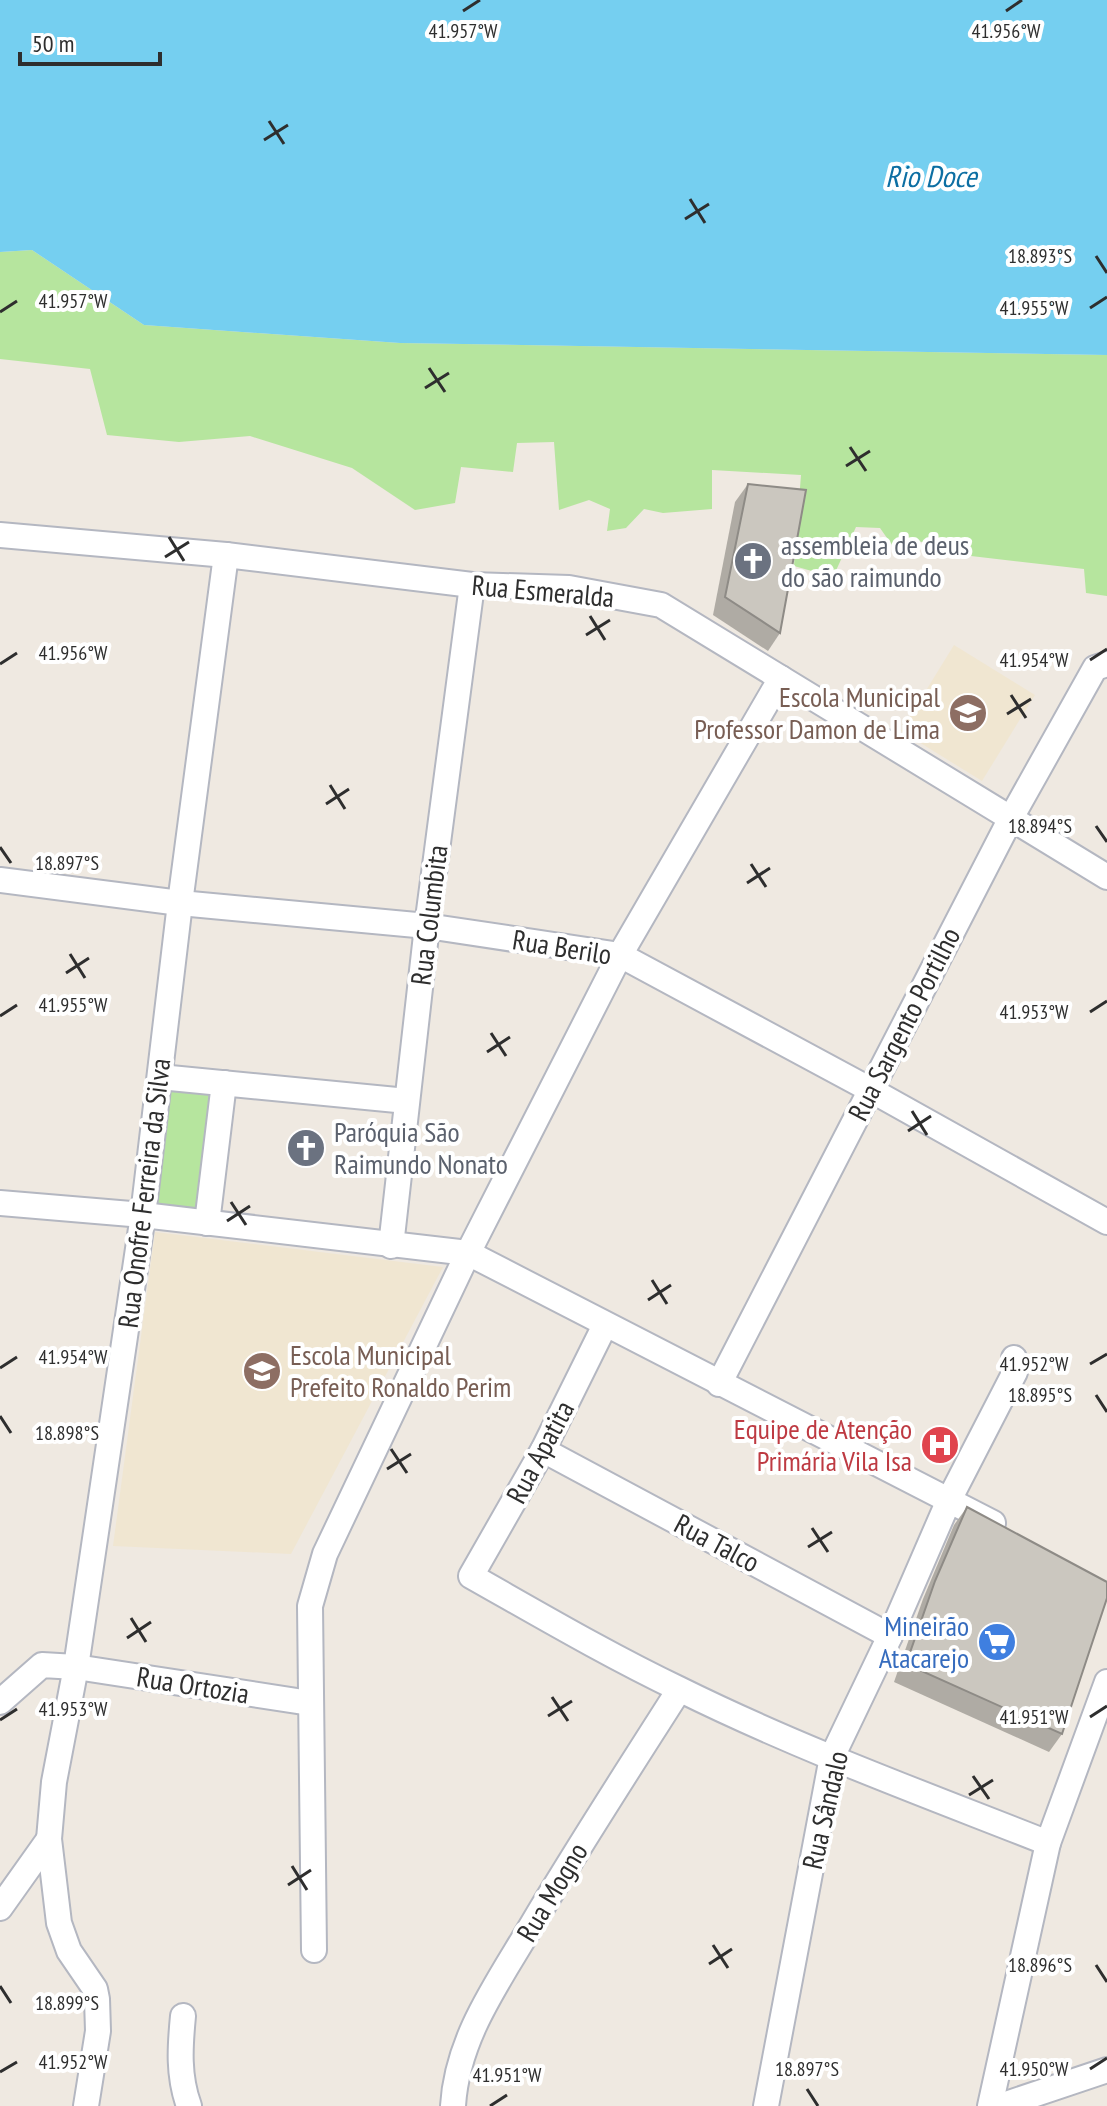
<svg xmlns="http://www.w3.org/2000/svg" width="1107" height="2106" font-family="'PT Sans Narrow',sans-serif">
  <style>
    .education { fill: #f0e6d1 }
    .green { fill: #b6e59e }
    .water { fill: #75cff0 }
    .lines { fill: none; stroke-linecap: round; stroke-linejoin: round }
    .minor-casing { stroke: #b4b7c1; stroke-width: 28 }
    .minor { stroke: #fff; stroke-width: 24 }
    .wall { fill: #afaba4 }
    .building { fill: #cbc7bf; stroke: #8e8b86; stroke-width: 2 }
    .ticks { fill: none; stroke: #2e2e2e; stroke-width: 3 }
    .labels { text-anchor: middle; stroke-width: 8; stroke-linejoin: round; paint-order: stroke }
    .worship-label { font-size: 28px; fill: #5b616d; stroke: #fff; text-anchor: start }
    .street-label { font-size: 28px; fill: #2e2e2e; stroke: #fff }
    .education-label { font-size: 28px; fill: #785e54; stroke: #fff; text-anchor: end }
    .health-label { font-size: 28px; fill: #be3a42; stroke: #fff; text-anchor: end }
    .shop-label { font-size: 28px; fill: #366cbe; stroke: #fff; text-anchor: end }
    .water-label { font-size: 30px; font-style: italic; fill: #0d6fa3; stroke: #fff }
    .ticks-label { font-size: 20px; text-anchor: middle; fill: #2e2e2e; stroke: #fff; stroke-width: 8; stroke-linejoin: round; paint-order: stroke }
  </style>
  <rect width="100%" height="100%" fill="#efe9e1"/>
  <g class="education">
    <path d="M 954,645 L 1035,695 L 982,781 L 901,731 Z"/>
    <path d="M 155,1232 L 443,1267 L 291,1554 L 113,1546 Z"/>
  </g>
  <g class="green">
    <path d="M 32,250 L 144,325 L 400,343 L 1107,355 L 1107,596 L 1086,593 L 1084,569 L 954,554 L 919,541 L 901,558 L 880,528 L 856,527 L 833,577 L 794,566 L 801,475 L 712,470 L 712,509 L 663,513 L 644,509 L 626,528 L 607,531 L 610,509 L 589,500 L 559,510 L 554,442 L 517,443 L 513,472 L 461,467 L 455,503 L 415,510 L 352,468 L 250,436 L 179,442 L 107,435 L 90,369 L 0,359 L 0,252 Z"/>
    <path d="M 163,1080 L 220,1086 L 204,1209 L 149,1202 Z"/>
  </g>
  <path class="water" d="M 0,0 L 1107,0 L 1107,355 L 400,343 L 144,325 L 32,250 L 0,252 Z"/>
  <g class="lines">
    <defs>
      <g id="minor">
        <path d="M 0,535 L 226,555 L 472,585 L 569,588 L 661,605 L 1107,877"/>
        <path d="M 0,880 L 180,903 L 427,926 L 620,955 L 869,1089 L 1107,1222"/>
        <path d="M 160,1077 L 407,1101"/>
        <path d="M 0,1203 L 143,1215 L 468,1253 L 993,1523"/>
        <path d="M 207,1223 L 224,1083"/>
        <path d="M 391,1246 L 427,926 L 472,585"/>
        <path d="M 605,1325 L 543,1450 L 471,1576 C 540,1615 608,1655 679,1689 C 798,1748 924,1794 1048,1843"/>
        <path d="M 719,1384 L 1011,818 L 1095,668 L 1107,664"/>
        <path d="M 543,1450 L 890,1636"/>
        <path d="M 0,1702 L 42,1665 L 76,1667 L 310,1703"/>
        <path d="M 0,1908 L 49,1839"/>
        <path d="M 314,1950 L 310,1606 L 325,1554 L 468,1253 L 620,955 L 781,678"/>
        <path d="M 183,2016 C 180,2047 178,2076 189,2106"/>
        <path d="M 86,2106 L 98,2031 L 97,1999 L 95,1989 L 69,1951 L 59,1923 L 49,1839 L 54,1782 L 76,1667 L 143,1215 L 180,903 L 226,555"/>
        <path d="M 453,2106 C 457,2037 499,1981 533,1923 C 580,1844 630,1767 679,1690"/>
        <path d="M 766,2106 L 832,1757 L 890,1636 L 949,1500 L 1015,1372 L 1014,1358"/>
        <path d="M 990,2106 L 1048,1843 L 1107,1682"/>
        <path d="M 1000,2106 L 1107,2070"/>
      </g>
    </defs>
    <use href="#minor" class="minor-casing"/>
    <use href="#minor" class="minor"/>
  </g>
  <g class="wall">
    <path d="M 748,484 L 780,633 L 768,651 L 713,615 L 735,502 Z"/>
    <path d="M 967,1507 L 1062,1734 L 1049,1752 L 894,1682 L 923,1599 L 954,1525 Z"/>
  </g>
  <g class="building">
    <path d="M 748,484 L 806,490 L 780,633 L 725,597 Z"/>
    <path d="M 967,1507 L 1107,1582 L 1107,1598 L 1062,1734 L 906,1664 L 935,1581 Z"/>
  </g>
  <path class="ticks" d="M 463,11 L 480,0M 1006,11 L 1022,0M 269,121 L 284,144M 264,140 L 288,125M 690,199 L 705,223M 685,219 L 709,204M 1096,256 L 1107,273M 1090,308 L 1107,297M 0,312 L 17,301M 429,368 L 445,392M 425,388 L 449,373M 850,447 L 866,471M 846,466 L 870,451M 169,537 L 184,561M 165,557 L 189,542M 590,616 L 605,640M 586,635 L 610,620M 1090,660 L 1107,649M 0,664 L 17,653M 1011,695 L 1026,718M 1007,714 L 1031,699M 330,785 L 345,809M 326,804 L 349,789M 1096,826 L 1107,842M 0,847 L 11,863M 751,864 L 766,887M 747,883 L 770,868M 70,954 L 85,978M 66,973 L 89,958M 1090,1012 L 1107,1001M 0,1016 L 17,1005M 491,1033 L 506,1056M 487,1052 L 510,1037M 912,1111 L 927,1135M 908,1131 L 931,1116M 231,1202 L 246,1225M 227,1221 L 250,1206M 652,1280 L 667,1304M 648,1300 L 671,1285M 1090,1364 L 1107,1354M 0,1368 L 17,1357M 1096,1395 L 1107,1412M 0,1416 L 11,1433M 391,1449 L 407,1473M 387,1469 L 411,1454M 812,1528 L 828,1552M 808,1547 L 832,1532M 131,1618 L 146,1642M 127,1638 L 151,1622M 552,1697 L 568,1721M 548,1716 L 572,1701M 1090,1717 L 1107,1706M 0,1720 L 17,1709M 973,1776 L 989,1799M 969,1795 L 993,1780M 292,1866 L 307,1890M 288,1885 L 311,1870M 713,1945 L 728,1968M 709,1964 L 732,1949M 1096,1965 L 1107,1982M 0,1986 L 11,2003M 1090,2069 L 1107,2058M 0,2072 L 17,2062M 807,2089 L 818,2106M 490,2106 L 507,2095"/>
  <defs>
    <symbol id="church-disc" viewBox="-11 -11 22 22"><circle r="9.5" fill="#6b7280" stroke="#fff"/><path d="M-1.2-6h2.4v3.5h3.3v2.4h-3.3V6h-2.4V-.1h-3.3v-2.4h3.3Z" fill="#fff"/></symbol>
    <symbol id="school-disc" viewBox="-11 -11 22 22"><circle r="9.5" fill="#8d6e63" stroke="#fff"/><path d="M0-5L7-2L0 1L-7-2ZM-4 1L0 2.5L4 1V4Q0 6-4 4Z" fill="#fff"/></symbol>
    <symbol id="hospital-disc" viewBox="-11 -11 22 22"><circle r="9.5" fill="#e0444e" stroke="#fff"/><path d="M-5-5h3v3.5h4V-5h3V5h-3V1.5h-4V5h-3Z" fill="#fff"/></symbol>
    <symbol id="supermarket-disc" viewBox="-11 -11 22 22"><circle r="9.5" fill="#3f7fe0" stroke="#fff"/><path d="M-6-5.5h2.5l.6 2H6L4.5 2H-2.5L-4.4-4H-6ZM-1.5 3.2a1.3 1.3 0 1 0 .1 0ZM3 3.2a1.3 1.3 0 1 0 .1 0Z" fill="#fff"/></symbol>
  </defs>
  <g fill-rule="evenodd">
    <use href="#church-disc" x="731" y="539" width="44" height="44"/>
    <use href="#school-disc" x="946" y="691" width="44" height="44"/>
    <use href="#church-disc" x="284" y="1126" width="44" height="44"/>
    <use href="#school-disc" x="240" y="1349" width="44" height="44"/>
    <use href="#hospital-disc" x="918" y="1423" width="44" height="44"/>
    <use href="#supermarket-disc" x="975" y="1620" width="44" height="44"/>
  </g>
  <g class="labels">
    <g class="worship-label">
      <text x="781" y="555">assembleia de deus<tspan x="781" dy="32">do são raimundo</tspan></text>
      <text x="334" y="1142">Paróquia São<tspan x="334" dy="32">Raimundo Nonato</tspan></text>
    </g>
    <g class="street-label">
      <text transform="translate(543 591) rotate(5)" y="10">Rua Esmeralda</text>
      <text transform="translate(429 915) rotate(-83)" y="10">Rua Columbita</text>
      <text transform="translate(562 947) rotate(9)" y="10">Rua Berilo</text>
      <text transform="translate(904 1024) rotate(-63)" y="10">Rua Sargento Portilho</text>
      <text transform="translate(144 1193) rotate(-83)" y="10">Rua Onofre Ferreira da Silva</text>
      <text transform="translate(540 1452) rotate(-62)" y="10">Rua Apatita</text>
      <text transform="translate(717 1543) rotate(28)" y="10">Rua Talco</text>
      <text transform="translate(193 1685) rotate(9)" y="10">Rua Ortozia</text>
      <text transform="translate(825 1810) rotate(-77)" y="10">Rua Sândalo</text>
      <text transform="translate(552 1892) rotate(-59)" y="10">Rua Mogno</text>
    </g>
    <g class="education-label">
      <text x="940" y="707">Escola Municipal<tspan x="940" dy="32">Professor Damon de Lima</tspan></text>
      <text x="290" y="1365" text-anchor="start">Escola Municipal<tspan x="290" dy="32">Prefeito Ronaldo Perim</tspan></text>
    </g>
    <g class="health-label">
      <text x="912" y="1439">Equipe de Atenção<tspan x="912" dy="32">Primária Vila Isa</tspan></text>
    </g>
    <g class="shop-label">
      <text x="969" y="1636">Mineirão<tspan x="969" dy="32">Atacarejo</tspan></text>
    </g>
    <g class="water-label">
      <text x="931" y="187">Rio Doce</text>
    </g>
  </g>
  <g class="ticks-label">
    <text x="463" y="38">41.957°W</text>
    <text x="1006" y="38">41.956°W</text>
    <text x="1040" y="263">18.893°S</text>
    <text x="73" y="308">41.957°W</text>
    <text x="1034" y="315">41.955°W</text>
    <text x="73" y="660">41.956°W</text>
    <text x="1034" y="667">41.954°W</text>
    <text x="1040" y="833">18.894°S</text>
    <text x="67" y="870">18.897°S</text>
    <text x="73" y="1012">41.955°W</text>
    <text x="1034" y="1019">41.953°W</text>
    <text x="73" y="1364">41.954°W</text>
    <text x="1034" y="1371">41.952°W</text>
    <text x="1040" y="1402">18.895°S</text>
    <text x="67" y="1440">18.898°S</text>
    <text x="73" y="1716">41.953°W</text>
    <text x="1034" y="1724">41.951°W</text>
    <text x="1040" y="1972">18.896°S</text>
    <text x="67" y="2010">18.899°S</text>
    <text x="73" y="2069">41.952°W</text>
    <text x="1034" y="2076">41.950°W</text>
    <text x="807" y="2076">18.897°S</text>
    <text x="507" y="2082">41.951°W</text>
  </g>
  <path d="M20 52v12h140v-12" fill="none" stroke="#2e2e2e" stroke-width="4"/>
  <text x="32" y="52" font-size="24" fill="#2e2e2e" stroke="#ffffff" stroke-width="6" paint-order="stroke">50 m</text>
</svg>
